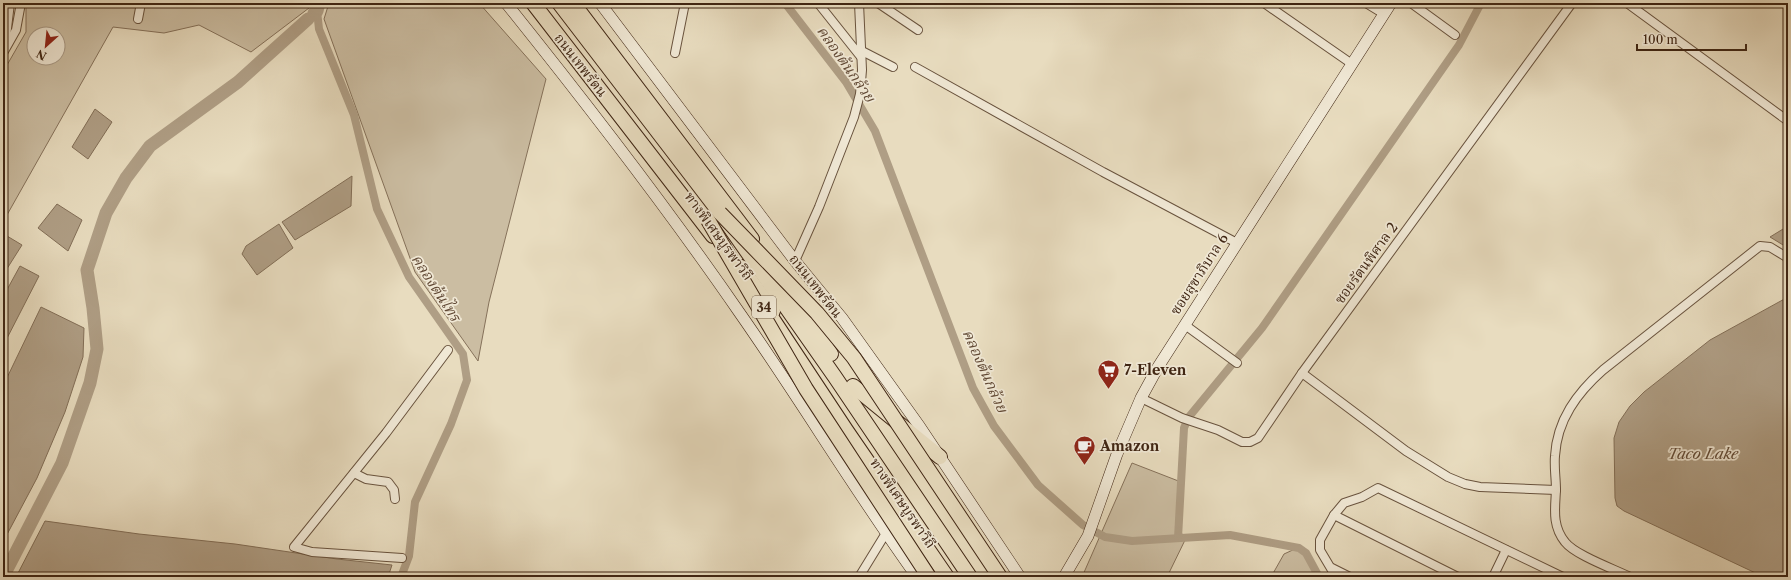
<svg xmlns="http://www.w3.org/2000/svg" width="1791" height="580" font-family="'Libre Caslon Text','Noto Serif Thai',serif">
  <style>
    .green { fill: #cbbda2; stroke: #85715a; fill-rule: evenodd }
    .water { fill: #af9e85; stroke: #826e57 }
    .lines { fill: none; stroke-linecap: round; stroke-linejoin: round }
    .canal { stroke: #af9e85; stroke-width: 8 }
    .river { stroke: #af9e85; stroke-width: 13 }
    .street-casing { stroke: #69533e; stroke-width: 10 }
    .secondary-casing { stroke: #3f2513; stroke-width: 12 }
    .highway-casing { stroke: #3f2513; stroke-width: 16 }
    .street { stroke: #f0e8d5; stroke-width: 8 }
    .secondary { stroke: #f0e8d5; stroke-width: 11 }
    .highway { stroke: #e8dcbf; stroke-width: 14 }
    .highway-bridge-casing { stroke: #3f2513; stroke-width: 16; stroke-linecap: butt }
    .highway-bridge { stroke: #e8dcbf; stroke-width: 14 }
    .labels { text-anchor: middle; stroke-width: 3.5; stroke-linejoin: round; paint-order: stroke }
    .shield { fill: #f0e8d5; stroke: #74604d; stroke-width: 1 }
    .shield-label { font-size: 13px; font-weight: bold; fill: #3f2513 }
    .street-label { font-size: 14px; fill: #3f2513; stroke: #f0e8d5 }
    .poi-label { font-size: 14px; font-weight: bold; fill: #3f2513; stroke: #f0e8d5; text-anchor: start }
    .water-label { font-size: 15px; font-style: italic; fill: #614935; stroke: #f0e8d5 }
  </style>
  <rect width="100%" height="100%" fill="#e8dcbf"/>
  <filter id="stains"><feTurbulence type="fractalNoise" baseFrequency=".005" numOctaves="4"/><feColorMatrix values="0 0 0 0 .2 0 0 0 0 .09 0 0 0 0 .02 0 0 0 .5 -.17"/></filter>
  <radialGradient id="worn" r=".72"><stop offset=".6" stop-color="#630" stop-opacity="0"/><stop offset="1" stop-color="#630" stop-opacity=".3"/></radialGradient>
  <g class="green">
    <path d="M 26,3 L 310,3 L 309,8 L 251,52 L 199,25 L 164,33 L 113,27 L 3,222 L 3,72 L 26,32 ZM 34,34 L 58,34 L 58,58 L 34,58 Z"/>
    <path d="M 329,3 L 442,3 L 447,8 L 451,3 L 479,3 L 546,79 L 489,302 L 478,361 L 415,272 L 324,19 Z"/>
    <path d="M 1132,463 L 1181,482 L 1179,533 L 1187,536 L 1167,577 L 1082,577 Z"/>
    <path d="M 1295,549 L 1308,556 L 1319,577 L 1271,577 L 1284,554 Z"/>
  </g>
  <g class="water">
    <path d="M 95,109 L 112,122 L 88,159 L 72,147 Z"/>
    <path d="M 352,176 L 351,206 L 295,240 L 282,222 Z"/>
    <path d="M 57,204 L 82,220 L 68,251 L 38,228 Z"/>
    <path d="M 279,224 L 293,248 L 257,275 L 242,254 L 246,246 Z"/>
    <path d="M 1788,226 L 1788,248 L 1770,237 Z"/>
    <path d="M 7,236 L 22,245 L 3,275 L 3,241 Z"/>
    <path d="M 20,266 L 39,276 L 3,346 L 3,297 Z"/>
    <path d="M 1788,297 L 1788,577 L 1764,577 L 1624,511 L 1617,506 L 1615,498 L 1614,438 L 1619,422 L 1630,406 L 1644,392 L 1710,340 Z"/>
    <path d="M 41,307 L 84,328 L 83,357 L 65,412 L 37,478 L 3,542 L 3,386 Z"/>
    <path d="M 45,521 L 139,534 L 235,544 L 337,559 L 392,565 L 388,577 L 16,577 Z"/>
  </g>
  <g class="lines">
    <g class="canal">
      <path d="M 785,3 L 846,82 L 875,131 L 973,388 L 994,426 L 1038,485 L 1083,525 L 1105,537 L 1132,541 L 1230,535 L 1299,548 L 1306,553 L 1319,577"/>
      <path d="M 317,11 L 319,29 L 354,115 L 377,209 L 409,277 L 463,354 L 467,380 L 451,424 L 415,502 L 409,556 L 401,577"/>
      <path d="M 1178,538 L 1184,428 L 1188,418 L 1262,328 L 1459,45 L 1481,3"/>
    </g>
    <g class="river">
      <path d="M 314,13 L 317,11 L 319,3"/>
      <path d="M 3,577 L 62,463 L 90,383 L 97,349 L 93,308 L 87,270 L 106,213 L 126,178 L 150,146 L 238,82 L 308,19"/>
    </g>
    <defs>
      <g id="street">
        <path d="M 818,3 L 861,57"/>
        <path d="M 878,3 L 918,30"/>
        <path d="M 1264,3 L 1352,64"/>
        <path d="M 1366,3 L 1384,14"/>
        <path d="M 1411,3 L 1455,35"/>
        <path d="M 1627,3 L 1788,121"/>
        <path d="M 138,19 L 141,3"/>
        <path d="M 5,45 L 10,3"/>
        <path d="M 860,50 L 893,67"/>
        <path d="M 3,53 L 16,30 L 21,3"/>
        <path d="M 675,53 L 685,3"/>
        <path d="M 915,67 L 1103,172 L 1237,243"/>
        <path d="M 795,261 L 819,207 L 854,117 L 860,94 L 862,70 L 859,3"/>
        <path d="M 1185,325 L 1237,363"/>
        <path d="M 1302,373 L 1406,451 L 1448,477 L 1465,484 L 1480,487 L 1556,490"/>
        <path d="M 1141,398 L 1182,418 L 1218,430 L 1242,442 L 1250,442 L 1258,438 L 1302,373 L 1572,3"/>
        <path d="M 354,473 L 366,479 L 388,482 L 394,490 L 395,499"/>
        <path d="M 1334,515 L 1458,577"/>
        <path d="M 402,558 L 312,552 L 294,547 L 386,433 L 448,350"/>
        <path d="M 1332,568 L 1350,577"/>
        <path d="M 859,577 L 886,533"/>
        <path d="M 1336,577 L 1320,550 L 1320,540 L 1334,515 L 1344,503 L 1362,497 L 1378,488 L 1563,577"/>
        <path d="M 1493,577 L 1506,550"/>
        <path d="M 1630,577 C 1614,569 1575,555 1565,542 C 1552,526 1555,509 1556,490 C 1556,479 1554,467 1555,456 C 1557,420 1577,393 1603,370 L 1760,246 L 1770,247 L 1788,258"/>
      </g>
      <g id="secondary">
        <path d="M 506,3 C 587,104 666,206 739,312 C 800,399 855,491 917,577"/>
        <path d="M 600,3 L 795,261 L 842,318 L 920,427 L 1020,577"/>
        <path d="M 1064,577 L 1088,536 L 1117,454 L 1141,398 L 1158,367 L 1391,3"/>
      </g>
      <g id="highway">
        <path d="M 533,3 L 713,236"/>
        <path d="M 559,3 L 720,213 L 835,377 L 970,577"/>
        <path d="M 573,3 L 752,239"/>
        <path d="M 741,267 L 773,311"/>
        <path d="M 783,284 L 831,354"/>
        <path d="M 764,306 L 846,430 L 947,577"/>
        <path d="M 853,386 L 940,457"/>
      </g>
    </defs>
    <use href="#street" class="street-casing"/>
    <use href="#secondary" class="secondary-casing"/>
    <use href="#highway" class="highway-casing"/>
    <use href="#street" class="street"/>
    <use href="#secondary" class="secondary"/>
    <use href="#highway" class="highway"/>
    <defs>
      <g id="highway-bridge">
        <path d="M 720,213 L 817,313 L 854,358 L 1000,577"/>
        <path d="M 708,220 L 806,389 L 929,577"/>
      </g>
    </defs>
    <use href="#highway-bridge" class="highway-bridge-casing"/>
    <use href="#highway-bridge" class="highway-bridge"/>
  </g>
  <defs>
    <symbol id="supermarket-pin" viewBox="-11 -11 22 30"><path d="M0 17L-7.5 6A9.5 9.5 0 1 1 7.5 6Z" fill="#8f2418" stroke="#f0e8d5"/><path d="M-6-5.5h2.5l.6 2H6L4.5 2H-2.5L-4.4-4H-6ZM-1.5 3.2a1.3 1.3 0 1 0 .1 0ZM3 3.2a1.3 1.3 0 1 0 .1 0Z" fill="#fff"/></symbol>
    <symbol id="cafe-pin" viewBox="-11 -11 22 30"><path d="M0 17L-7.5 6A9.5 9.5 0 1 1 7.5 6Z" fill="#8f2418" stroke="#f0e8d5"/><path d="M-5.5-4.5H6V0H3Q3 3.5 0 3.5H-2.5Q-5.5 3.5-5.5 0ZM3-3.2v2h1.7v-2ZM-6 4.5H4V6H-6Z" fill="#fff"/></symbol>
  </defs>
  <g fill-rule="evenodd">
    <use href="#supermarket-pin" x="1096" y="358" width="25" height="34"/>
    <use href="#cafe-pin" x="1072" y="434" width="25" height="34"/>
  </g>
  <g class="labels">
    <rect class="shield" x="752" y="296" width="24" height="22" rx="3"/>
    <g class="shield-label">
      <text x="764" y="312">34</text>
    </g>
    <g class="street-label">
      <text transform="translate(581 65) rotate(52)" y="5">ถนนเทพรัตน</text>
      <text transform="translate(719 236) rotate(54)" y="5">ทางพิเศษบูรพาวิถี</text>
      <text transform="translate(1366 263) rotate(-54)" y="5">ซอยรัตนพิศาล 2</text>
      <text transform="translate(1199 274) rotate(-57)" y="5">ซอยสุขาภิบาล 6</text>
      <text transform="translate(816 286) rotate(52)" y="5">ถนนเทพรัตน</text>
      <text transform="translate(903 503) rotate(56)" y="5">ทางพิเศษบูรพาวิถี</text>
    </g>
    <g class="poi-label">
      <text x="1124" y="375">7-Eleven</text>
      <text x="1100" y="451">Amazon</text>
    </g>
    <g class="water-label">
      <text transform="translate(846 64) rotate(55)" y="5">คลองต้นกล้วย</text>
      <text transform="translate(436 288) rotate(57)" y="5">คลองต้นไทร</text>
      <text transform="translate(985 371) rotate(66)" y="5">คลองต้นกล้วย</text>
      <text x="1703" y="459">Taco Lake</text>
    </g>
  </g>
  <rect width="1791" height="580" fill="none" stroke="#e8dcbf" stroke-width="16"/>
  <rect x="4" y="4" width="1783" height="572" fill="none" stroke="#3f2513" stroke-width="2"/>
  <rect x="8" y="8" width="1775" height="564" fill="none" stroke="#3f2513"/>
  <g transform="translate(46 46) rotate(207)"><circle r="19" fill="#f0e8d5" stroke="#a99a87"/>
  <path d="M0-3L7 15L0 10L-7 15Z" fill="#8f2418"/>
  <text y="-6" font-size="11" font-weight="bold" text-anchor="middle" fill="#3f2513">N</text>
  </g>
  <path d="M1637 44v6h109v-6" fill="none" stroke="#3f2513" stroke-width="2"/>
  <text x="1643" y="44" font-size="12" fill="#3f2513" stroke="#f0e8d5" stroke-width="3" paint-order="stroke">100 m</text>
  <rect width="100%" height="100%" filter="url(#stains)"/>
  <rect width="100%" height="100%" fill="url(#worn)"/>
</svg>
